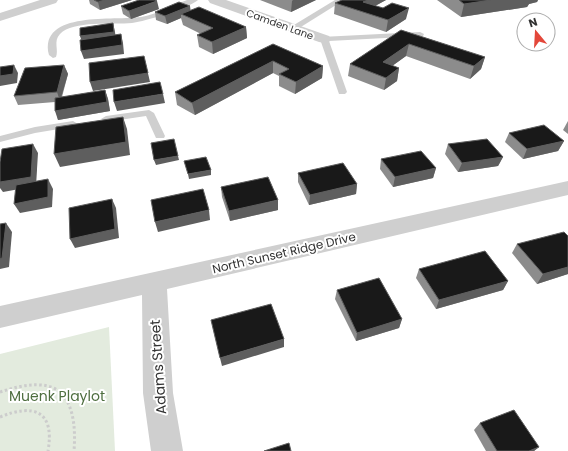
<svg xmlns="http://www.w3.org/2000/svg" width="568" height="451" font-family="Poppins,sans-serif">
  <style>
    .green { fill: #e3ebde }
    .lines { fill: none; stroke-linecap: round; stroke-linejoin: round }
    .path { stroke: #ccc; stroke-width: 3; stroke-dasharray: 2.5 2.5; stroke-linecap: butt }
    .lane { fill: #cfcfcf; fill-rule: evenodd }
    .street { fill: #cfcfcf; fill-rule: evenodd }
    .wall { fill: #8c8c8c }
    .shaded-wall { fill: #5e5e5e }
    .building { fill: #191919; stroke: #5e5e5e }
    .labels { text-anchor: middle; stroke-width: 4; stroke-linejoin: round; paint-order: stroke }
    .far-street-label { font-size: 10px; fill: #323232; stroke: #fff }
    .street-label { font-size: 12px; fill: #323232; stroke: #fff }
    .near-street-label { font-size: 14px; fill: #323232; stroke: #fff }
    .near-park-label { font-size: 14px; fill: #4e6e3f; stroke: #fff }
  </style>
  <rect width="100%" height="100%" fill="#fff"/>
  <path class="green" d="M 109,327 L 115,451 L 0,451 L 0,354 Z"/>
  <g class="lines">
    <g class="path">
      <path d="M 0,392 C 13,388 26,384 40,385 C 74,386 76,426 74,451"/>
      <path d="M 0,417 C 34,403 55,411 48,451"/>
    </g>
    <g class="lane">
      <path d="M 187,0 L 198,0 C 187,9 146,21 132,23 C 113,25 73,20 60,34 C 53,41 59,50 56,57 L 53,58 L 49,55 C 38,10 116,21 141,17 C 157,14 172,6 187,0 Z"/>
      <path d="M 335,0 L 344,0 L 296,30 L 293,30 L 289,28 Z"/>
      <path d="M 420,32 L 424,34 L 423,36 L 329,41 L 347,92 L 345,94 L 339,94 L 320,39 L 321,37 Z"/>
      <path d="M 149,110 L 154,113 L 165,136 L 164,138 L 156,138 L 146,116 L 106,122 L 101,119 L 106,116 Z"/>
      <path d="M 73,121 L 78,124 L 77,126 L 35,133 L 0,142 L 0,136 L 35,127 Z"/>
    </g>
    <g class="street">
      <path d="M 40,0 L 58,0 L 56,3 L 0,21 L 0,13 Z"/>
      <path d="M 208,0 L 226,0 L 329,36 L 331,39 L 329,42 L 324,43 L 319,42 L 210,3 Z"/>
      <path d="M 568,181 L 568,195 L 167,289 L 173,393 L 183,451 L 151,451 L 143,393 L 142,295 L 0,328 L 0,306 Z"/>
    </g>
  </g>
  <g class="wall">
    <path d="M 89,0 L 132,0 L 100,10 L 90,4 Z"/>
    <path d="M 260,0 L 316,0 L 291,12 Z"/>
    <path d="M 342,0 L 386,0 L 375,6 L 383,8 L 406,19 L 386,32 L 334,14 L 335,3 Z"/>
    <path d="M 437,0 L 538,0 L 537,2 L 529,4 L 527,7 L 461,17 Z"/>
    <path d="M 121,6 L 159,9 L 131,19 L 123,14 Z"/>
    <path d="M 190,6 L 190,10 L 246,27 L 247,38 L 213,54 L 199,47 L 197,35 L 201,34 L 183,25 L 181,18 L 167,24 L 156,20 L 155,12 Z"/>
    <path d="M 401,30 L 485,57 L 481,69 L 470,79 L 406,56 L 392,66 L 399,68 L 397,81 L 384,90 L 348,76 L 350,64 Z"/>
    <path d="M 273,44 L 323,66 L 322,78 L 295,94 L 279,86 L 279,76 L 273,73 L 195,115 L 177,105 L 175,92 Z"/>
    <path d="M 64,65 L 68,74 L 62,97 L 105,90 L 108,99 L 110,111 L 58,120 L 55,102 L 18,105 L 14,96 Z"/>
    <path d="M 568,121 L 568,134 L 563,130 Z"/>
    <path d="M 509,133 L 564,141 L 558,151 L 523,159 L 505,142 Z"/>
    <path d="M 448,144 L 503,157 L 498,166 L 458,172 L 445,154 Z"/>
    <path d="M 381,159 L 436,168 L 433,178 L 393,187 L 380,169 Z"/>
    <path d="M 298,173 L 357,184 L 356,194 L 309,205 L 298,182 Z"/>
    <path d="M 221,187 L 278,210 L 230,221 L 222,197 Z"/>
    <path d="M 568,236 L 568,274 L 537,284 L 512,253 L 517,244 Z"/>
    <path d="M 419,269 L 508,281 L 503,290 L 436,309 L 416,278 Z"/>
    <path d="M 337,290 L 402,319 L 399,328 L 356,341 L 335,299 Z"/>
    <path d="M 480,423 L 539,447 L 534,451 L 486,451 L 474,430 Z"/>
  </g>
  <g class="shaded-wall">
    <path d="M 105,0 L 132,0 L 100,10 L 98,2 Z"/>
    <path d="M 293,0 L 316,0 L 291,12 L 292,1 Z"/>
    <path d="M 368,0 L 386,0 L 364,12 L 363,2 Z"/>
    <path d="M 491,0 L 538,0 L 537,2 L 529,4 L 527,7 L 461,17 L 464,4 Z"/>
    <path d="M 157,1 L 159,9 L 131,19 L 129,11 Z"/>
    <path d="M 190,6 L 191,13 L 181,14 L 181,18 L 167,24 L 165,16 Z"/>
    <path d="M 409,8 L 406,19 L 386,32 L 388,20 Z"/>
    <path d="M 113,23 L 115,32 L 116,40 L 83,45 L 80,36 Z"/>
    <path d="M 246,27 L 247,38 L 213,54 L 212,42 Z"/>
    <path d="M 121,34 L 123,43 L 124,54 L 84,59 L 81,51 Z"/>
    <path d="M 409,44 L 406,56 L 381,74 L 383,62 Z"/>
    <path d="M 144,56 L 150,82 L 93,91 L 90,82 Z"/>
    <path d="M 485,57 L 481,69 L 470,79 L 474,66 Z"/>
    <path d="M 273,61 L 273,73 L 195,115 L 192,103 Z"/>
    <path d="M 14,65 L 18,73 L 17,83 L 0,86 L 0,76 Z"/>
    <path d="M 64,65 L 68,74 L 60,101 L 57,92 Z"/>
    <path d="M 323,66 L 322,78 L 295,94 L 296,82 Z"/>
    <path d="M 399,68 L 397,81 L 384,90 L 386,78 Z"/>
    <path d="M 105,90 L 108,99 L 110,111 L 58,120 L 55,111 Z"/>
    <path d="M 163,94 L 165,103 L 117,111 L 114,102 Z"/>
    <path d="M 123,117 L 127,129 L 130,155 L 60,167 L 54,154 Z"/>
    <path d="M 564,141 L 558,151 L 523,159 L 527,149 Z"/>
    <path d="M 33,144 L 38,153 L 36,186 L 3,192 L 0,188 L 0,182 Z"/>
    <path d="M 178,156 L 179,160 L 156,165 L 154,160 Z"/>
    <path d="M 503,157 L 498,166 L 458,172 L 462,163 Z"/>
    <path d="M 436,168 L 433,178 L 393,187 L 395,177 Z"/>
    <path d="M 211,170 L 211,175 L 189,179 L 188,174 Z"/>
    <path d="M 48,179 L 53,189 L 52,207 L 20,213 L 14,204 Z"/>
    <path d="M 357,184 L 356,194 L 309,205 L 310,195 Z"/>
    <path d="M 112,199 L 116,208 L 119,238 L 75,248 L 70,239 Z"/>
    <path d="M 278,200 L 278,210 L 230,221 L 229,211 Z"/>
    <path d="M 209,210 L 210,220 L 158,232 L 155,222 Z"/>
    <path d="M 6,223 L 12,232 L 9,267 L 0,269 L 0,259 Z"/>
    <path d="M 568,267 L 568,274 L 537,284 L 543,274 Z"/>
    <path d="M 508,281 L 503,290 L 436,309 L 439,300 Z"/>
    <path d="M 402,319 L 399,328 L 356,341 L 357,333 Z"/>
    <path d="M 284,339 L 284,347 L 222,366 L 220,358 Z"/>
    <path d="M 539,447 L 534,451 L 529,451 Z"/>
  </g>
  <g class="building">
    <path d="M 94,0 L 105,0 L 98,2 Z"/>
    <path d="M 139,0 L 155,0 L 157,1 L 129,11 L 121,6 Z"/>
    <path d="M 342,0 L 368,0 L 363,2 L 383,8 L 392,3 L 409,8 L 388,20 L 335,3 Z"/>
    <path d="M 459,0 L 491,0 L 464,4 Z"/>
    <path d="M 179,2 L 190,6 L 165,16 L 155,12 Z"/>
    <path d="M 199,7 L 246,27 L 212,42 L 197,35 L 213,28 L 181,14 Z"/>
    <path d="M 113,23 L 114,32 L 80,36 L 80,28 Z"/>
    <path d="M 401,30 L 485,57 L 474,66 L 409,44 L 383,62 L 399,68 L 386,78 L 350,64 Z"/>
    <path d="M 121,34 L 122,45 L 81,51 L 80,40 Z"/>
    <path d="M 273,44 L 323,66 L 296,82 L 279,74 L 289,69 L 273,61 L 192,103 L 175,92 Z"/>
    <path d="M 144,56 L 148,73 L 90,82 L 89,63 Z"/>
    <path d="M 14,65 L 13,74 L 0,76 L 0,67 Z"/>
    <path d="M 64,65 L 57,92 L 14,96 L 25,68 Z"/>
    <path d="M 160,82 L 163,94 L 114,102 L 113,90 Z"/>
    <path d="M 105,90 L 107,102 L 55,111 L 55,98 Z"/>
    <path d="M 123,117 L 126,142 L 54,154 L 56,127 Z"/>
    <path d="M 544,125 L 564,141 L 527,149 L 509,133 Z"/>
    <path d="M 174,139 L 178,156 L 154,160 L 151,143 Z"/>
    <path d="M 487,139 L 503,157 L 462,163 L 448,144 Z"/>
    <path d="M 33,144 L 31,177 L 0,182 L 0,162 L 2,149 Z"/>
    <path d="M 421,151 L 436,168 L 395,177 L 381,159 Z"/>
    <path d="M 206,157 L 211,170 L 188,174 L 184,161 Z"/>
    <path d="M 343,163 L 357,184 L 310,195 L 298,173 Z"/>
    <path d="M 268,177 L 278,200 L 229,211 L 221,187 Z"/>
    <path d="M 48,179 L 48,197 L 14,204 L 16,185 Z"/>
    <path d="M 203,189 L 209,210 L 155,222 L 151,200 Z"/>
    <path d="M 112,199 L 115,229 L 70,239 L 69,208 Z"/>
    <path d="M 6,223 L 2,258 L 0,259 L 0,224 Z"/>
    <path d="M 564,232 L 568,236 L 568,267 L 543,274 L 517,244 Z"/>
    <path d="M 485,251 L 508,281 L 439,300 L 419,269 Z"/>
    <path d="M 379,278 L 402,319 L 357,333 L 337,290 Z"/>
    <path d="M 271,304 L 284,339 L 220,358 L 211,320 Z"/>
    <path d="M 514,410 L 539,447 L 529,451 L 497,451 L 480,423 Z"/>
    <path d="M 289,443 L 291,451 L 264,451 Z"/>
  </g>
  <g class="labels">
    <g class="far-street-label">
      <text transform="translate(280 24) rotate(20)" y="4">Camden Lane</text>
    </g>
    <g class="street-label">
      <text transform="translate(284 253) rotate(-13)" y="4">North Sunset Ridge Drive</text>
    </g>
    <g class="near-street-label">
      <text transform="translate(158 367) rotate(-94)" y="5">Adams Street</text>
    </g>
    <g class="near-park-label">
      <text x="57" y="401">Muenk Playlot</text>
    </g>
  </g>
  <g transform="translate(536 32) rotate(342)"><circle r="19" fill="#ffffff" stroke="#adadad"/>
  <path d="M0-3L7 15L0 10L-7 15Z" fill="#e3473a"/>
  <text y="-6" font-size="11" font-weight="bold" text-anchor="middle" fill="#323232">N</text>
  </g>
</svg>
